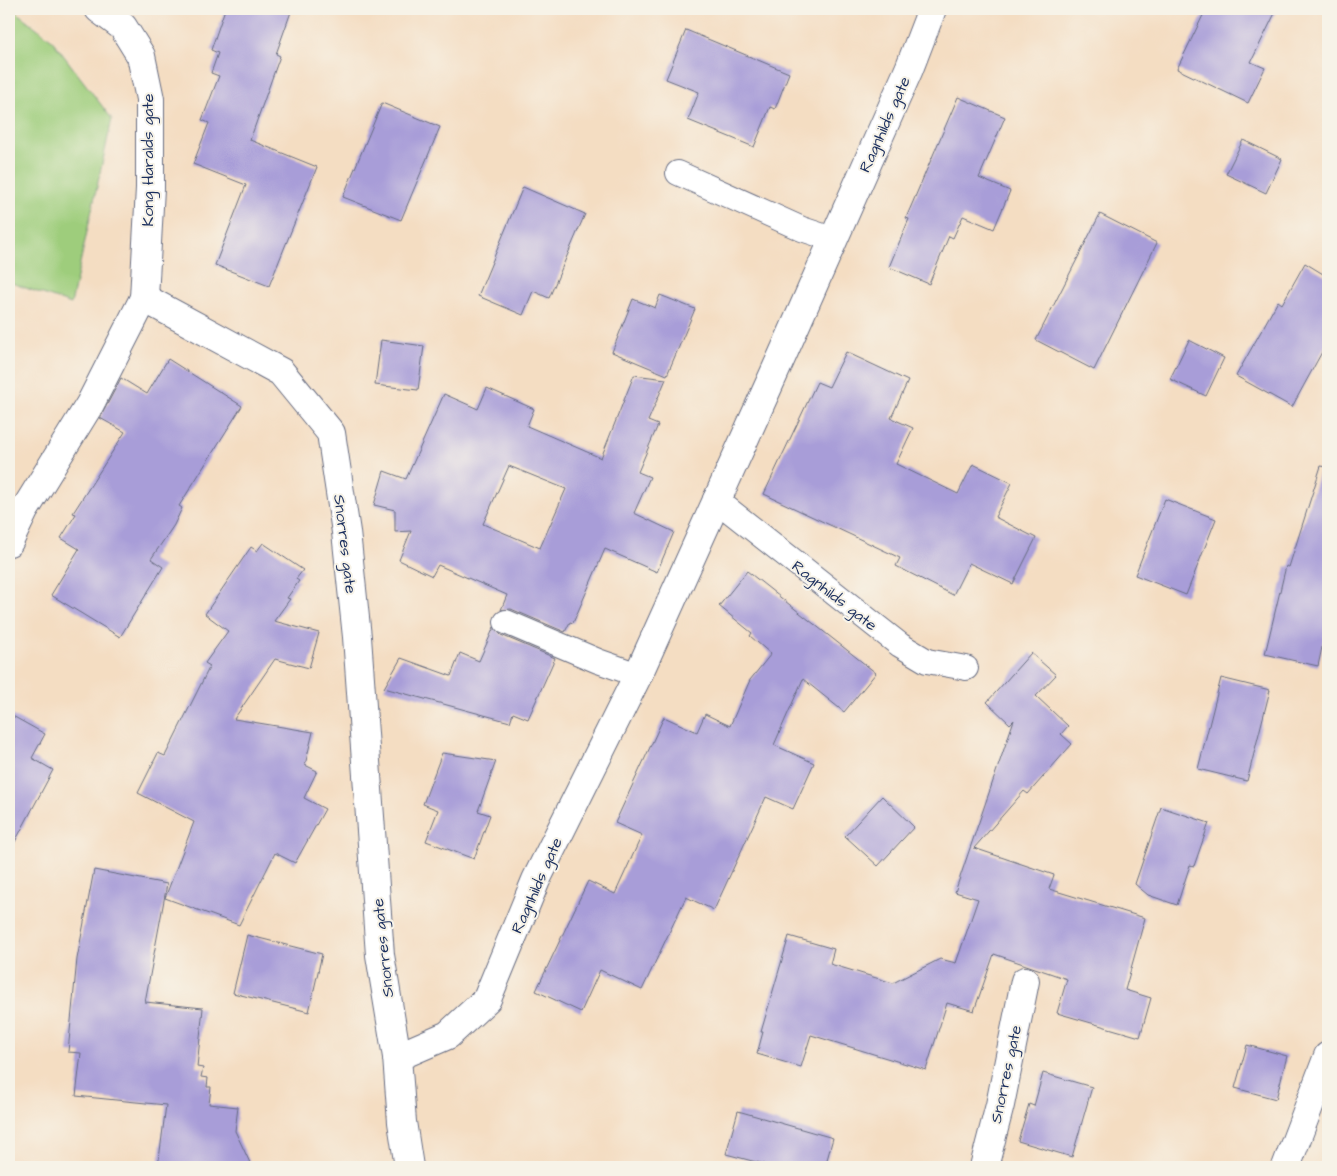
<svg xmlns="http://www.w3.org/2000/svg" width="1337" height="1176" font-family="'Architects Daughter',sans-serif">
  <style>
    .green { fill: #9ecd7b; stroke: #5c7e6c }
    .building { fill: #a89dd8; fill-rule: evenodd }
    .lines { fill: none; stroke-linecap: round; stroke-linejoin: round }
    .service-casing { stroke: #676c81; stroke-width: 26 }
    .minor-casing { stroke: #676c81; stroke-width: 30 }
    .secondary-casing { stroke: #676c81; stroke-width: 30 }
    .service { stroke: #fff; stroke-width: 24 }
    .minor { stroke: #fff; stroke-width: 28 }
    .secondary { stroke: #fff; stroke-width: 28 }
    .labels { text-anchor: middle; stroke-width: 4; stroke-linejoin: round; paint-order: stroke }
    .street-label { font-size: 16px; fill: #1b2f5e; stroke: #f7f3e8 }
  </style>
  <rect width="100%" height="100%" fill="#f7f3e8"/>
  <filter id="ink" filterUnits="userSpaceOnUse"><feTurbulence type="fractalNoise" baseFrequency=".02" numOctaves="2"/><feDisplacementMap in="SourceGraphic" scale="10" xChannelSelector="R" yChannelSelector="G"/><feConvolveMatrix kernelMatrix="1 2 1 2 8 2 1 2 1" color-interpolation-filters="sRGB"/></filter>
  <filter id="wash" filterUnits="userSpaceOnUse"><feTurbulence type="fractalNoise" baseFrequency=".0096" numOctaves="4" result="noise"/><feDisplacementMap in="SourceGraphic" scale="20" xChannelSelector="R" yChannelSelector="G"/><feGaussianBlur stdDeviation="1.12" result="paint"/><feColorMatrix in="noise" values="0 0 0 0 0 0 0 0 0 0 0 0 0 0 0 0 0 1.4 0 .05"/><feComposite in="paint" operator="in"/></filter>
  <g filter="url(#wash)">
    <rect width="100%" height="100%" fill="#f4ddc2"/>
    <path class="green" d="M 9,9 L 12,9 L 51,39 L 112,119 L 71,304 L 9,282 Z"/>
    <g id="blocks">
      <g class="building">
        <path d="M 225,9 L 292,9 L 276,54 L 280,56 L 250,140 L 317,167 L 269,286 L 215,265 L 246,185 L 193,164 L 209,123 L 202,120 L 219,76 L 211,73 L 218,53 L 211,50 Z"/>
        <path d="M 1206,9 L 1277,9 L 1251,62 L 1265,68 L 1248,103 L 1177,69 Z"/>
        <path d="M 686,30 L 789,73 L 775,109 L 770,107 L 754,147 L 688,120 L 699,92 L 666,79 Z"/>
        <path d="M 958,97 L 1005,117 L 979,178 L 1010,191 L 994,229 L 963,216 L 953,238 L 949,236 L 929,284 L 889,267 L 909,219 L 906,218 Z"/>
        <path d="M 382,103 L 440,127 L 401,220 L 343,197 Z"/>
        <path d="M 1243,140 L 1282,159 L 1266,193 L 1226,174 Z"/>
        <path d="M 523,187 L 585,214 L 549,298 L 533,291 L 523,315 L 478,296 Z"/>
        <path d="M 1100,214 L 1157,243 L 1094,370 L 1036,340 Z"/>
        <path d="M 1305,263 L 1328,277 L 1328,341 L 1292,407 L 1236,376 L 1278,301 L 1282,304 Z"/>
        <path d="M 660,295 L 695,309 L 667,375 L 612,352 L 633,299 L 655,308 Z"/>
        <path d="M 381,340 L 424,346 L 418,390 L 375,385 Z"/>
        <path d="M 1189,340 L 1224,358 L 1206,396 L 1170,379 Z"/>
        <path d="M 846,352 L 908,381 L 891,418 L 913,428 L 896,464 L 958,494 L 973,464 L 1012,483 L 995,517 L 1036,538 L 1013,584 L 969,563 L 953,595 L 896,566 L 900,558 L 764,494 L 817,382 L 829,387 Z"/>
        <path d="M 168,359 L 242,406 L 179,506 L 182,508 L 174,525 L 151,559 L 163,567 L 120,637 L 51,595 L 79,549 L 61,538 L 76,514 L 73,513 L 125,432 L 100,418 L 121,378 L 147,394 Z"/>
        <path d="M 634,375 L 666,379 L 648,421 L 658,425 L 638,472 L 650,477 L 634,513 L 674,532 L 657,572 L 605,549 L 573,623 L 570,622 L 565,632 L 511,609 L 501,610 L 507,595 L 438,565 L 432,576 L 399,560 L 411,531 L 395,532 L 395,510 L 374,505 L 384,471 L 406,479 L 444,394 L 478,409 L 487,388 L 534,409 L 527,426 L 601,458 ZM 509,466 L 566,489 L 540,548 L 483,524 Z"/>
        <path d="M 1321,466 L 1328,467 L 1328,619 L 1318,666 L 1265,654 L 1286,566 L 1289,567 Z"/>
        <path d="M 1165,499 L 1216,519 L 1186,595 L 1135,575 Z"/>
        <path d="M 263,543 L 303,570 L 296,579 L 299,581 L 287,598 L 290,599 L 274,621 L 319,633 L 309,668 L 275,659 L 234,719 L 313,732 L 305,765 L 317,771 L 304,798 L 325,809 L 295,863 L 275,853 L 239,925 L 165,898 L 194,822 L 138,793 L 158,753 L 165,756 L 210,666 L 205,663 L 228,631 L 205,614 L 251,547 L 257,551 Z"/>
        <path d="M 747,571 L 876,673 L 844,712 L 803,679 L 774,745 L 814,763 L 793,809 L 766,797 L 714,910 L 686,897 L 642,990 L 600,970 L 581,1012 L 536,991 L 588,881 L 615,894 L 642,835 L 615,823 L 664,717 L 697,732 L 705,714 L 730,726 L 750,680 L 771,654 L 750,636 L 752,633 L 719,606 Z"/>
        <path d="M 494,627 L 501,635 L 555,658 L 528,719 L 513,713 L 510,722 L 384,688 L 401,658 L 451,676 L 460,653 L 479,661 Z"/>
        <path d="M 1031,653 L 1056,675 L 1036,696 L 1068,726 L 1061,734 L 1072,744 L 1028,794 L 1024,791 L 974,848 L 1054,875 L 1049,889 L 1145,918 L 1125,990 L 1151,998 L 1140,1037 L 1057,1013 L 1067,979 L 994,954 L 974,1011 L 947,1003 L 926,1070 L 811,1035 L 801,1067 L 757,1054 L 763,1032 L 761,1032 L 789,936 L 834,949 L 830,964 L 893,983 L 940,959 L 956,963 L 978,899 L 955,892 L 1014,720 L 1010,724 L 987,702 Z"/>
        <path d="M 1221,678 L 1270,690 L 1247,781 L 1198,769 Z"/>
        <path d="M 9,714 L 45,734 L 32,758 L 53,770 L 9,853 Z"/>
        <path d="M 442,753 L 496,761 L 478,811 L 490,815 L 474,859 L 426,841 L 438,810 L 423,804 Z"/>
        <path d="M 882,796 L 914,827 L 878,866 L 845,836 Z"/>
        <path d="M 1161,807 L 1209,823 L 1194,866 L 1190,865 L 1177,905 L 1148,895 L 1135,884 Z"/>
        <path d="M 94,870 L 167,884 L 145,1002 L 203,1008 L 197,1067 L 203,1068 L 201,1077 L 208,1078 L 207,1087 L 211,1087 L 209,1104 L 238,1107 L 235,1131 L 252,1167 L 158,1167 L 166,1105 L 76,1096 L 81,1053 L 68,1052 L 77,959 Z"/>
        <path d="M 247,935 L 322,954 L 309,1012 L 233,993 Z"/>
        <path d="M 1247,1045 L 1287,1056 L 1276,1099 L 1235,1088 Z"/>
        <path d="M 1043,1073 L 1092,1087 L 1072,1157 L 1018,1141 L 1029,1104 L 1034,1106 Z"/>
        <path d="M 738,1111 L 833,1138 L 825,1167 L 775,1167 L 726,1154 Z"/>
      </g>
    </g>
  </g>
  <g filter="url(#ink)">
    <use href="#blocks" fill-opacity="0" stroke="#676c81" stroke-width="1"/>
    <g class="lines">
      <defs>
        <g id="service">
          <path d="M 678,173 L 802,229 L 832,239"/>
          <path d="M 715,499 L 900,645 L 927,661 L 966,668"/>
          <path d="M 506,622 L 598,661 L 638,675"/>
        </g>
        <g id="minor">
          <path d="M 99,9 L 123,27 L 141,56 L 150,99 L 150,188 L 144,298"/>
          <path d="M 9,542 L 24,511 L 90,404 L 144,298 L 281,372 L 331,433 L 346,532 L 357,637 L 380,955 L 397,1057 L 402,1122 L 409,1167"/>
          <path d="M 397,1057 L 448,1035 L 487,999 L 536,880 L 638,675 L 782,356 L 909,69 L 932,9"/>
          <path d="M 984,1167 L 1000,1105 L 1025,981"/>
        </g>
        <path id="secondary" d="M 1286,1167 L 1328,1056"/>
      </defs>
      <use href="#service" class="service-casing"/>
      <use href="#minor" class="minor-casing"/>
      <use href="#secondary" class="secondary-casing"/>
      <use href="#service" class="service"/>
      <use href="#minor" class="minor"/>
      <use href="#secondary" class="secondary"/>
    </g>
  </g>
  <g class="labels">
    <g class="street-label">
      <text transform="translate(884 124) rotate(-66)" y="6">Ragnhilds gate</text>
      <text transform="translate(147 160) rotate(-90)" y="6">Kong Haralds gate</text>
      <text transform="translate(346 544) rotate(83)" y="6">Snorres gate</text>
      <text transform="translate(835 595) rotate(38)" y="6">Ragnhilds gate</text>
      <text transform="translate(536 885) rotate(-66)" y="6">Ragnhilds gate</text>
      <text transform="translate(382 948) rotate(-96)" y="6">Snorres gate</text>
      <text transform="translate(1005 1074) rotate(-78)" y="6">Snorres gate</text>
    </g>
  </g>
  <rect width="1337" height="1176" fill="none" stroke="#f7f3e8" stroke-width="30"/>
</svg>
